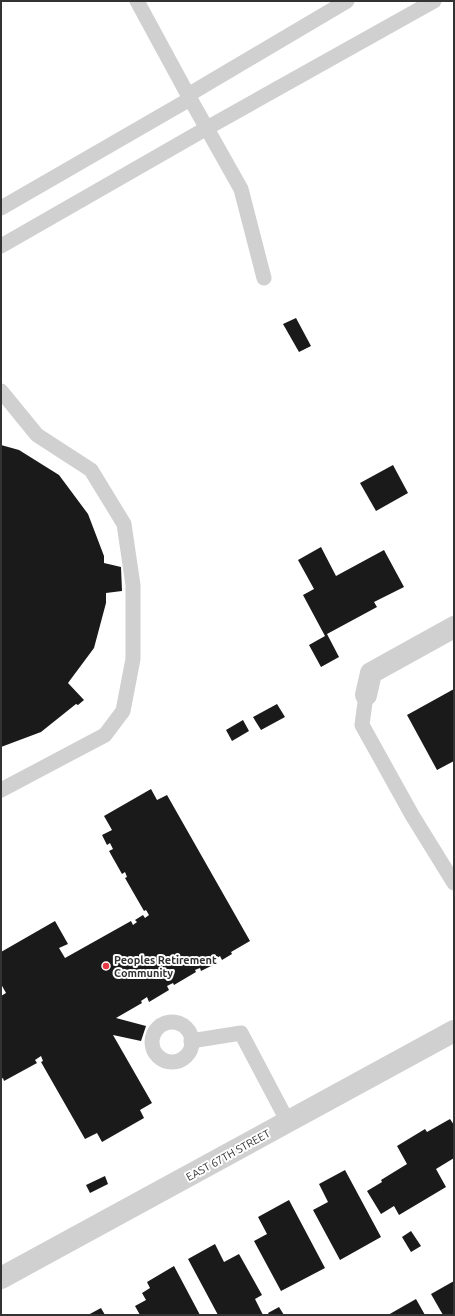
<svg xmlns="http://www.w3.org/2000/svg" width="455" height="1316" font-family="Ubuntu,sans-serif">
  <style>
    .building { fill: #1a1a1a }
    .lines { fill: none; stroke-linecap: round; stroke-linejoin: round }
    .lane { stroke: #d0d0d0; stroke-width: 15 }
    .street { stroke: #d0d0d0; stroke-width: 22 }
    .poi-dot { fill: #e63946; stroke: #fff; stroke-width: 1.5 }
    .labels { text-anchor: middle; stroke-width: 4; stroke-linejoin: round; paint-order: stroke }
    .poi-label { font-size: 11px; font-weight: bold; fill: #333; stroke: #fff; text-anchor: start }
    .street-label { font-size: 11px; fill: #333; stroke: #fff }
  </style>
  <rect width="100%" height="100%" fill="#fff"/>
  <g class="building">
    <path d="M 296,318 L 311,346 L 299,352 L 283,324 Z"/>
    <path d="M 1,445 L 19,450 L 59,475 L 88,514 L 104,556 L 104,563 L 121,567 L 122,591 L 106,593 L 106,603 L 94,648 L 68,683 L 84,700 L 78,705 L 76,704 L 41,732 L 1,747 Z"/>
    <path d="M 393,465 L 408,493 L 376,511 L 360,483 Z"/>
    <path d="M 321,547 L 336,576 L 384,550 L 404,587 L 374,602 L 377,607 L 327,634 L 339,657 L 321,667 L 309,645 L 325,636 L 303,595 L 314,589 L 298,560 Z"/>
    <path d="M 454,689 L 454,761 L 437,770 L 407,715 Z"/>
    <path d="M 277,704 L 285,717 L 261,730 L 253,717 Z"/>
    <path d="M 243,720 L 249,731 L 232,741 L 226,730 Z"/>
    <path d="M 151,789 L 157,800 L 167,795 L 250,941 L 231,952 L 232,954 L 222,960 L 220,956 L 211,962 L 213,965 L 201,971 L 200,968 L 195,970 L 196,972 L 174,985 L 173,983 L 167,986 L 169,990 L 149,1002 L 147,997 L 141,1001 L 142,1003 L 116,1018 L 146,1026 L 141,1041 L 113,1035 L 152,1103 L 140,1110 L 144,1118 L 102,1142 L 97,1133 L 85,1139 L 41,1062 L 43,1061 L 41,1056 L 35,1060 L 37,1063 L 4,1081 L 3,1078 L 1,1079 L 1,996 L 6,993 L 1,984 L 1,952 L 55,921 L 68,944 L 59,948 L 65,958 L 131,921 L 133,925 L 137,922 L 135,920 L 143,915 L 145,918 L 149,915 L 146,910 L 144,911 L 125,878 L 127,877 L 125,872 L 122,874 L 109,851 L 113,849 L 110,843 L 107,845 L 102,835 L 112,830 L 104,816 Z"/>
    <path d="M 450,1119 L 454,1125 L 454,1158 L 436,1169 L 446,1187 L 399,1215 L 394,1206 L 381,1214 L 367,1191 L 382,1182 L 381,1180 L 407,1164 L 397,1146 L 425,1129 L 427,1132 Z"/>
    <path d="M 345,1170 L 381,1237 L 340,1260 L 313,1210 L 328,1202 L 319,1184 Z"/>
    <path d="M 105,1176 L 108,1184 L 90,1193 L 86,1185 Z"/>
    <path d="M 289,1200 L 325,1268 L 281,1291 L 254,1241 L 267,1234 L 258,1217 Z"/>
    <path d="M 411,1231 L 421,1246 L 411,1252 L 402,1237 Z"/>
    <path d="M 215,1244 L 224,1262 L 239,1254 L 262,1295 L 255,1299 L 263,1315 L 218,1315 L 188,1259 Z"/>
    <path d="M 174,1266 L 200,1315 L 140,1315 L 135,1306 L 146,1300 L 142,1293 L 150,1288 L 147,1282 Z"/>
    <path d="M 454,1281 L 454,1315 L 443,1315 L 431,1294 Z"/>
    <path d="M 416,1299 L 425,1315 L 388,1315 Z"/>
    <path d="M 279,1307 L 284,1315 L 269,1315 L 268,1313 Z"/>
    <path d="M 101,1308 L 105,1315 L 88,1315 Z"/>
  </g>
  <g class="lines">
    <g class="lane">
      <path d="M 137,1 L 188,95 L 241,189 L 264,278"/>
      <path d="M 188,95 L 347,1"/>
      <path d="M 1,208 L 190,99"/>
      <path d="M 1,246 L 207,128 L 434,1"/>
      <path d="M 1,391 L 37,435 L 91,470 L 124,524 L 133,585 L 133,659 L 123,711 L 105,735 L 1,790"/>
      <path d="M 366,695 L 362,725 L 412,815 L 454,883"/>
      <circle cx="172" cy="1042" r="20"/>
      <path d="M 191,1041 L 241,1033 L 288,1122"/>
    </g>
    <g class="street">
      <path d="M 366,695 L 371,673 L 454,627"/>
      <path d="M 1,1278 L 454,1031"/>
    </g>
  </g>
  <circle class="poi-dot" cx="106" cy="966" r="4"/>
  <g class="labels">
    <g class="poi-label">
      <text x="114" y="964">Peoples Retirement<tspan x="114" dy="13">Community</tspan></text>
    </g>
    <g class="street-label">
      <text transform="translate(228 1155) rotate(-29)" y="4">EAST 67TH STREET</text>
    </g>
  </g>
  <rect width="455" height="1316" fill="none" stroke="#333333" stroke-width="4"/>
</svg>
